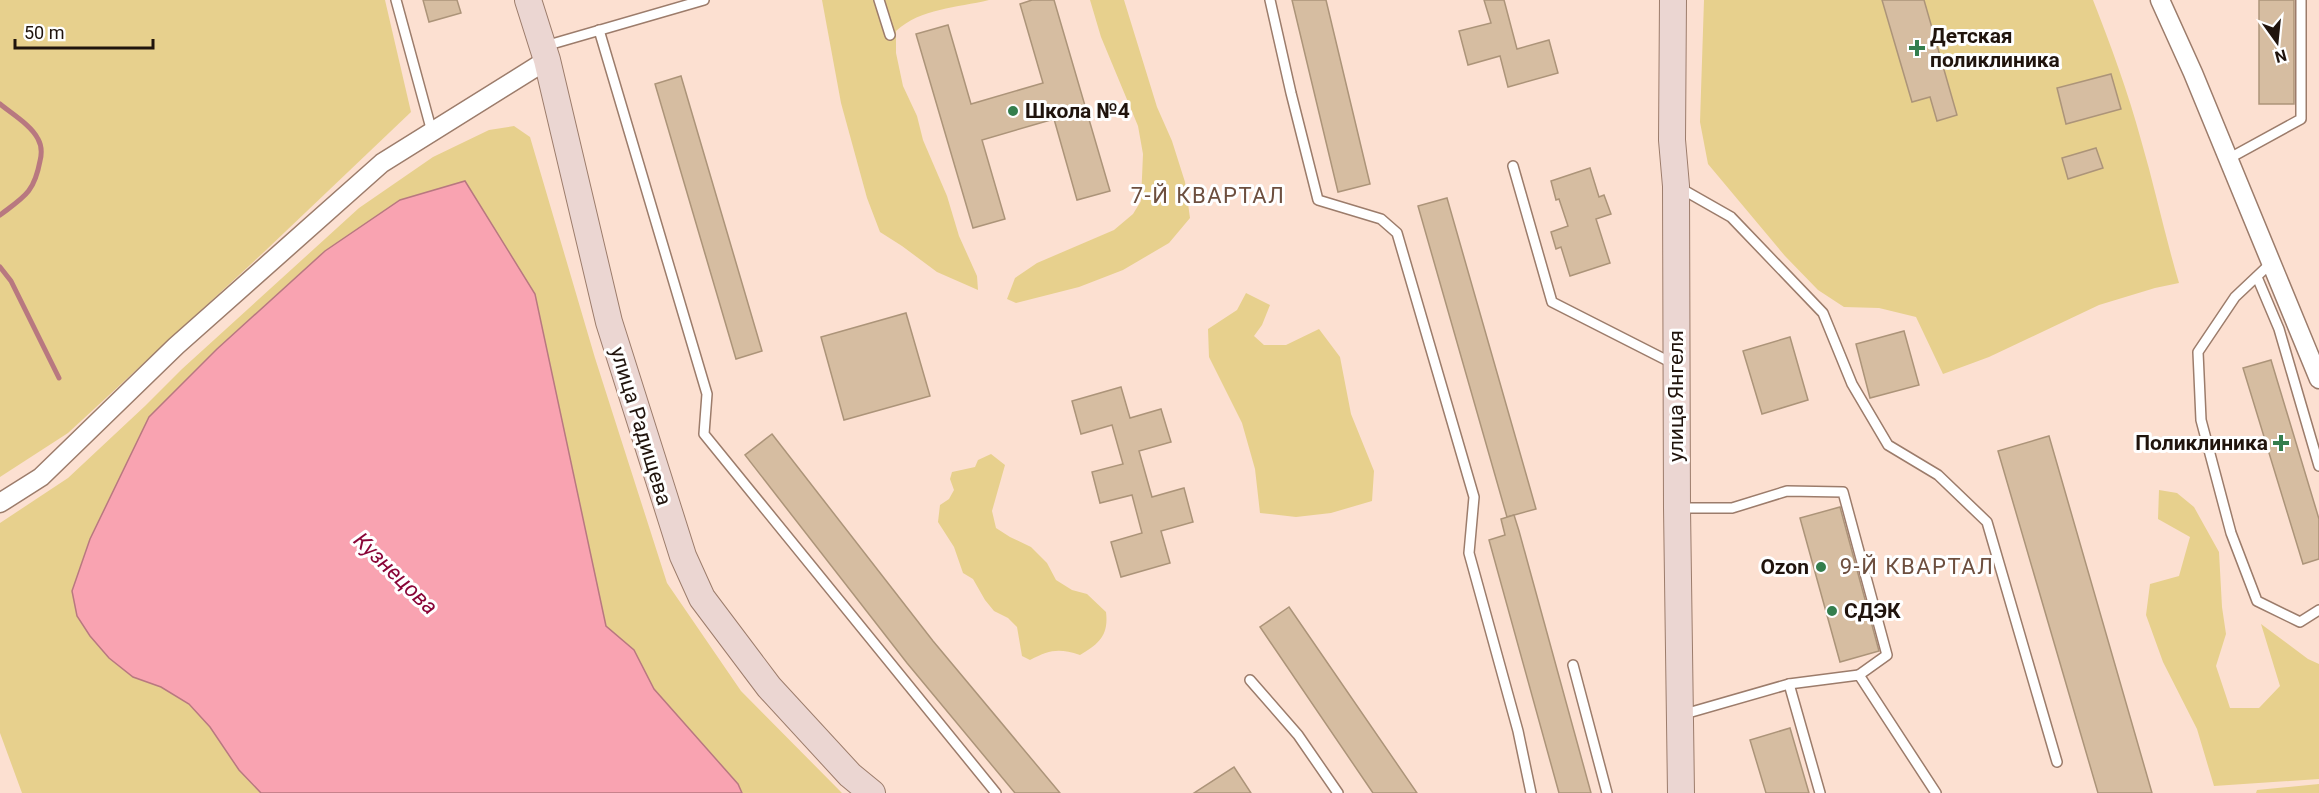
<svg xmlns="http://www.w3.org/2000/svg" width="2319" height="793" font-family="Roboto,sans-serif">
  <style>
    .green { fill: #e7d08d }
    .water { fill: #f9a3b1; stroke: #b87880; stroke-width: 1.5 }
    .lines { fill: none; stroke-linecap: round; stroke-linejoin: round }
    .stream { stroke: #b87880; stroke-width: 5 }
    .building { fill: #d6bda1; stroke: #ac9479; stroke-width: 1.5 }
    .lane-casing { stroke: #9c7c6b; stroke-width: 12 }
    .street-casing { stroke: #9c7c6b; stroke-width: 21 }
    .secondary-casing { stroke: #9c7c6b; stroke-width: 28 }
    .lane { stroke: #fff; stroke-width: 9 }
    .street { stroke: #fff; stroke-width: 18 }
    .secondary { stroke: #ebd6d2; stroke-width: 26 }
    .poi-dot { fill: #347e4d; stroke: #fff; stroke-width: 2 }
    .labels { text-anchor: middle; stroke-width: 6; stroke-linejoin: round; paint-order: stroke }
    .poi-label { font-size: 21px; font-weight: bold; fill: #20140d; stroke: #fff; text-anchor: start }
    .street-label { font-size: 21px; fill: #20140d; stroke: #fff }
    .neighbourhood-label { font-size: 22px; letter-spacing: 1.5px; fill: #6d4f3f; stroke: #fff }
    .water-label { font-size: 22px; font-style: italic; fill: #890537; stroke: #fff }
  </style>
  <rect width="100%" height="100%" fill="#fce0d1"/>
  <g class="green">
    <path d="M 0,0 L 385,0 L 411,112 L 264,252 L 68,433 L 0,477 Z"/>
    <path d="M 822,0 L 989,0 C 957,8 921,8 896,31 L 896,53 L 903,86 L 917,116 L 923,140 L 947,196 L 959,236 L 977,276 L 978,290 L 937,272 L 902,246 L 880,232 L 867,198 L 841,103 Z"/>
    <path d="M 1090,0 L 1124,0 L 1157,107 L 1172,141 L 1185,182 L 1190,218 L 1169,243 L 1123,270 L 1079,287 L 1016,303 L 1007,299 L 1015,278 L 1037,263 L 1114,230 L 1133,214 L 1141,201 L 1143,154 L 1138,126 L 1101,37 Z"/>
    <path d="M 1704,0 L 2093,0 C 2111,46 2128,92 2141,140 C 2155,188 2165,236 2179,283 L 2155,288 L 2099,305 L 1989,357 L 1943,374 L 1916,317 L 1879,308 L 1844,307 L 1818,290 L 1785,256 L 1708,164 L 1700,122 Z"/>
    <path d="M 514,126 L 530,137 L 595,358 L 667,583 L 741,691 L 842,793 L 22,793 L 0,733 L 0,523 L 68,478 L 145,406 L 182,369 L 359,208 L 433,157 L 489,130 Z"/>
    <path d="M 1246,293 L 1270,305 L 1262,325 L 1254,336 L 1264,345 L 1286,345 L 1319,329 L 1340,357 L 1351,414 L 1374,471 L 1372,501 L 1331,513 L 1296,517 L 1260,513 L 1255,469 L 1242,423 L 1209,357 L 1208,329 L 1237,310 Z"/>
    <path d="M 991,454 L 1005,465 L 992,511 L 996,528 L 1010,537 L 1031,547 L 1047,563 L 1056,580 L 1072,590 L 1087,594 L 1106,612 C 1109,636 1098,644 1080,655 C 1058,648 1050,650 1030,660 L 1022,656 L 1017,627 L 1008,618 L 994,611 L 985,600 L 973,579 L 963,573 L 954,547 L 938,522 L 940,505 L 949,499 L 954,490 L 950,479 L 952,472 L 975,467 L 978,460 Z"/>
    <path d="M 2159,490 L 2177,493 L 2194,507 L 2219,552 L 2222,607 L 2226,634 L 2216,666 L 2230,708 L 2259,708 L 2280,686 L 2261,624 L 2308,659 L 2319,664 L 2319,779 L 2214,786 L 2197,729 L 2163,662 L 2146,615 L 2150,584 L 2179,576 L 2190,537 L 2158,519 Z"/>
    <path d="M 2319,784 L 2319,793 L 2256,793 L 2257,790 Z"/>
  </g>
  <path class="water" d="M 465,181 L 535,294 L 606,626 L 634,650 L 654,689 L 738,784 L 742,793 L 261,793 L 239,770 L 210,727 L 189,704 L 161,687 L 133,677 L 109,658 L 90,636 L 77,616 L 72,591 L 90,539 L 149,417 L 217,349 L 325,251 L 400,200 Z"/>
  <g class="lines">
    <g class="stream">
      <path d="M 0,104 C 12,114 31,125 38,139 C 42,146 42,153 40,161 C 34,193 24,197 0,215"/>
      <path d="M 0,267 L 11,281 L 59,378"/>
    </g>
  </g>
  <g class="building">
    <path d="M 423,0 L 457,0 L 461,13 L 429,22 Z"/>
    <path d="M 1032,0 L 1054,0 L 1110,191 L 1077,200 L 1054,119 L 982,140 L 1005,219 L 973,228 L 916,34 L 948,25 L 971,104 L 1043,83 L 1020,4 Z"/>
    <path d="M 1292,0 L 1326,0 L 1370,184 L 1338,192 Z"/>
    <path d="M 1484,0 L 1504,0 L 1517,49 L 1549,40 L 1558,73 L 1508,87 L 1500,56 L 1468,65 L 1459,31 L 1491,23 Z"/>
    <path d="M 1882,0 L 1924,0 L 1957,115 L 1937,121 L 1930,97 L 1912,102 Z"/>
    <rect x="2259" y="0" width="35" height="104"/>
    <path d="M 2111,74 L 2121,109 L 2066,124 L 2057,88 Z"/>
    <path d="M 681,76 L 762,351 L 736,359 L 655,84 Z"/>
    <path d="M 2096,148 L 2103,168 L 2068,179 L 2062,158 Z"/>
    <path d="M 1590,168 L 1599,197 L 1604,195 L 1611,214 L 1596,219 L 1610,263 L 1570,276 L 1561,247 L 1556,249 L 1551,232 L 1568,226 L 1559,199 L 1556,200 L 1551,181 Z"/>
    <path d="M 1447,198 L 1536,509 L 1507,517 L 1418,206 Z"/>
    <path d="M 906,313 L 930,396 L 844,420 L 821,337 Z"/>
    <path d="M 1904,331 L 1919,385 L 1870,398 L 1856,344 Z"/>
    <path d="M 1790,337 L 1808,400 L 1762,414 L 1743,351 Z"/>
    <path d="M 2271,360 L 2319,519 L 2319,559 L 2303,564 L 2243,368 Z"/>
    <path d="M 1121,387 L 1130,418 L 1161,409 L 1171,442 L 1139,451 L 1152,497 L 1184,488 L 1193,522 L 1161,531 L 1170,563 L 1121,577 L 1111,542 L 1142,533 L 1132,495 L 1100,503 L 1092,472 L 1123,464 L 1112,425 L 1081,434 L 1072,401 Z"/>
    <path d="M 772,434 L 933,641 L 1060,793 L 1015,793 L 907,663 L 745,455 Z"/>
    <path d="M 2049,436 L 2152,793 L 2098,793 L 1998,451 Z"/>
    <path d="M 1840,507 L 1879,651 L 1840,662 L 1800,518 Z"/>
    <path d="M 1514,515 L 1519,531 L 1591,793 L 1559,793 L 1489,540 L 1505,535 L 1501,519 Z"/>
    <path d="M 1289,607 L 1417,793 L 1373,793 L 1260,627 Z"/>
    <path d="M 1790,728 L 1809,793 L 1766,793 L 1750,740 Z"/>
    <path d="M 1234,767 L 1251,793 L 1194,793 Z"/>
  </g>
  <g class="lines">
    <defs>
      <g id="lane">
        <path d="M 396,0 L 432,132"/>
        <path d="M 879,0 L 890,35"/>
        <path d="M 1270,0 L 1291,93 L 1318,200 L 1381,219 L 1397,233 L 1474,497 L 1469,553 L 1518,731 L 1531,793"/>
        <path d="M 599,30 L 707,394 L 704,434 L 996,793"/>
        <path d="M 545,46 L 704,0"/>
        <path d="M 2228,159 L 2301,119 L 2301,0"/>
        <path d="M 1513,166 L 1552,302 L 1674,364"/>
        <path d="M 1680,188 L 1731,217 L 1823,313 L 1852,384 L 1888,445 L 1938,475 L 1987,522 L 2057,762"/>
        <path d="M 2271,263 L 2235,297 L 2198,352 L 2201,420 L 2231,533 L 2257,601 L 2300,622 L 2319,610"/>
        <path d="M 2257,277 L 2279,329 L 2319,466"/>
        <path d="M 1679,508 L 1732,508 L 1787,491 L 1843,492 L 1887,655 L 1859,675"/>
        <path d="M 1573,665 L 1607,793"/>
        <path d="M 1250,680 L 1298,735 L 1338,793"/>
        <path d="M 1789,684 L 1859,675 L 1936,793"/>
        <path d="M 1681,715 L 1789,684 L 1820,793"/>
      </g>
      <g id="street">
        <path d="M 2160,0 L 2193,73 L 2319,379"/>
        <path d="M 0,503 L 41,477 L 176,346 L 382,163 L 547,60"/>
      </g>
      <g id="secondary">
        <path d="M 528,0 L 547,60 L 609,322 L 683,556 L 702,598 L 769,687 L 850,775 L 872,793"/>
        <path d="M 1673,0 L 1672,140 L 1676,186 L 1677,508 L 1681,793"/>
      </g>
    </defs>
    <use href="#lane" class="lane-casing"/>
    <use href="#street" class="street-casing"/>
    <use href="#secondary" class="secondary-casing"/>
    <use href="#lane" class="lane"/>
    <use href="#street" class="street"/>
    <use href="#secondary" class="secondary"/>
  </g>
  <g class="poi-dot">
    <path d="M1914 39h6v6h6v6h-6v6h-6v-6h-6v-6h6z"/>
    <circle cx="1013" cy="111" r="6"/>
    <path d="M2278 434h6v6h6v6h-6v6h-6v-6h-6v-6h6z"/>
    <circle cx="1821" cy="567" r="6"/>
    <circle cx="1832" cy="611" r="6"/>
  </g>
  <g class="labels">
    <g class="poi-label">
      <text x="1930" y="43">Детская<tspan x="1930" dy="24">поликлиника</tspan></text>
      <text x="1025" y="118">Школа №4</text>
      <text x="2268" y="450" text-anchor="end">Поликлиника</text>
      <text x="1809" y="574" text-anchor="end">Ozon</text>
      <text x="1844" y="618">СДЭК</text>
    </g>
    <g class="street-label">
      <text transform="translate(1676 396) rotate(-90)" y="7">улица Янгеля</text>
      <text transform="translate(641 426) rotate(73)" y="7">улица Радищева</text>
    </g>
    <g class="neighbourhood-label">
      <text x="1208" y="203">7-Й КВАРТАЛ</text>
      <text x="1917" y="574">9-Й КВАРТАЛ</text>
    </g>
    <g class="water-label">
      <text transform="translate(396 573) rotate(44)" y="8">Кузнецова</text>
    </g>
  </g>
  <g transform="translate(2277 42) rotate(165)" stroke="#ffffff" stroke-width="4.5" paint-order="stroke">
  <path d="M0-4.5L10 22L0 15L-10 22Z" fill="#20140d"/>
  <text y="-9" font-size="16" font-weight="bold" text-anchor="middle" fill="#20140d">N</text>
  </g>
  <path d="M15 39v9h138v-9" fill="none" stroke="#20140d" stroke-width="3"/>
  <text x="24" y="39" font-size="18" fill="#20140d" stroke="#ffffff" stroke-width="4.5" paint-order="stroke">50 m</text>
</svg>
